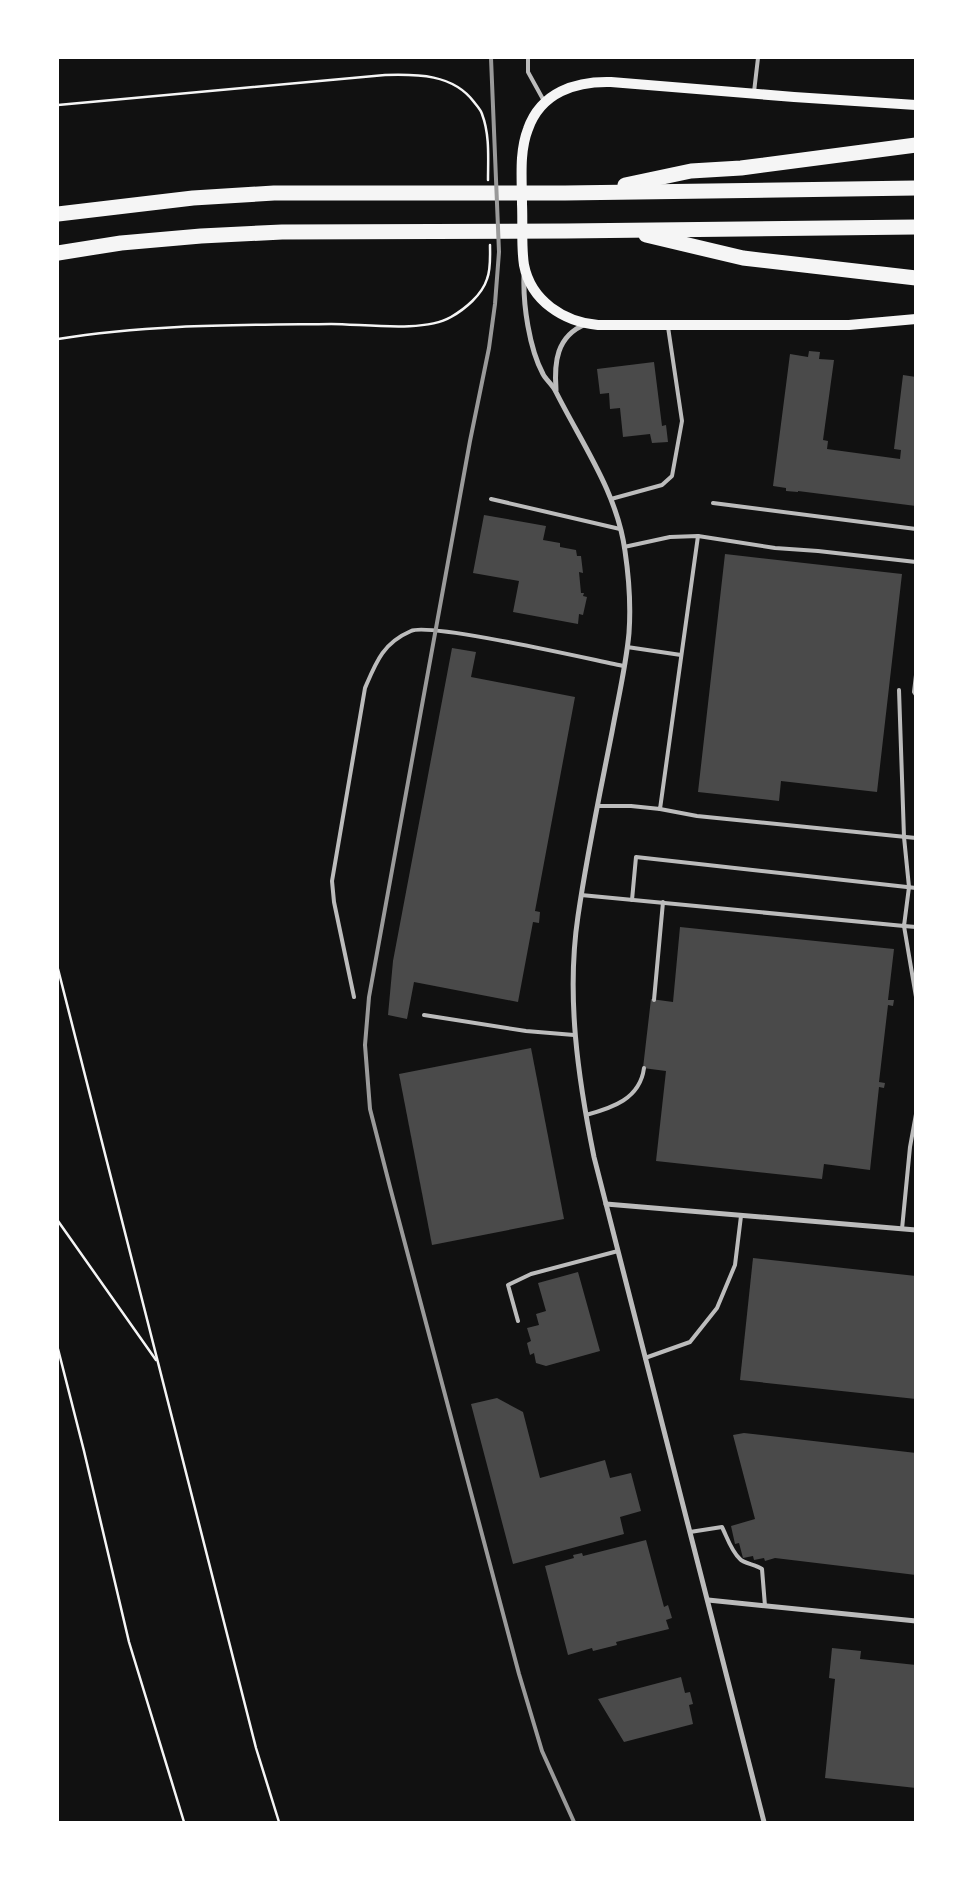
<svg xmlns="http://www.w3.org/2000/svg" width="973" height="1880" font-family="Figtree,sans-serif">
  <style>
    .building { fill: #4a4a4a }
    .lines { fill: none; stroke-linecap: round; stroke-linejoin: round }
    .path { stroke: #f5f5f5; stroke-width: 2.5 }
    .service { stroke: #bcbcbc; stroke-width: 4 }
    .minor { stroke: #bcbcbc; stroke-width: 5 }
    .secondary { stroke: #f5f5f5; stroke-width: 10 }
    .motorway { stroke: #f5f5f5; stroke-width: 15 }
    .rail { stroke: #9a9a9a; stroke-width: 4 }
  </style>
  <rect width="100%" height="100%" fill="#111"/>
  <g class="building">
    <path d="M 809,351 L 820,352 L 819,359 L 834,360 L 823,440 L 828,441 L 827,449 L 900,459 L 901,450 L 894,449 L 903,375 L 916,377 L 916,506 L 798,491 L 798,492 L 786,491 L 786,488 L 773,486 L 790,354 L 808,357 Z"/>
    <path d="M 654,362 L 662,426 L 666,425 L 668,442 L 652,443 L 650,434 L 623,437 L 620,408 L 610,409 L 609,393 L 600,394 L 597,369 Z"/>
    <path d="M 484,515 L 546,526 L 543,540 L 560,543 L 560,547 L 576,550 L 577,556 L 581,556 L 583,573 L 579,572 L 581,593 L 584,593 L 583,596 L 587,597 L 583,615 L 579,614 L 578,624 L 513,612 L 519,581 L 473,573 Z"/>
    <path d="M 725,554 L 902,574 L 877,792 L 781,781 L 779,801 L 698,792 Z"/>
    <path d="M 452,648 L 476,652 L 471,677 L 575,697 L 535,911 L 540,912 L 539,923 L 533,922 L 518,1002 L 414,982 L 407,1019 L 388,1015 L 393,961 Z"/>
    <path d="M 680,927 L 894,949 L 888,1000 L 894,1000 L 893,1006 L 888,1005 L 879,1082 L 885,1083 L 884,1088 L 879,1087 L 870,1170 L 824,1164 L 822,1179 L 656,1161 L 666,1071 L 643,1068 L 651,999 L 673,1002 Z"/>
    <path d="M 531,1048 L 564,1219 L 432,1245 L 399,1074 Z"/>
    <path d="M 753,1258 L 916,1276 L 916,1399 L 740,1380 Z"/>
    <path d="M 578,1272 L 600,1351 L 546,1366 L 536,1363 L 534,1353 L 530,1355 L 527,1343 L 531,1341 L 527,1328 L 539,1325 L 536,1314 L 546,1311 L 538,1283 Z"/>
    <path d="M 497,1398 L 523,1412 L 540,1478 L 605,1460 L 610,1478 L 631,1473 L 641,1511 L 620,1517 L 624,1534 L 513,1564 L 471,1404 Z"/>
    <path d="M 744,1433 L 916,1453 L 916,1575 L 775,1558 L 765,1561 L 764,1558 L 754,1560 L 753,1556 L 743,1558 L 739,1543 L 735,1544 L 731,1526 L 755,1519 L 733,1435 Z"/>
    <path d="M 646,1540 L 664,1607 L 668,1605 L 672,1618 L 666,1620 L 669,1629 L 616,1642 L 617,1645 L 593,1651 L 592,1648 L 568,1655 L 545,1566 L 574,1558 L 573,1555 L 582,1553 L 583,1556 Z"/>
    <path d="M 832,1648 L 861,1651 L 860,1659 L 916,1665 L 916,1788 L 825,1778 L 835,1679 L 829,1678 Z"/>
    <path d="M 681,1677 L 685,1693 L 690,1692 L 693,1704 L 689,1705 L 693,1724 L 624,1742 L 598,1699 Z"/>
  </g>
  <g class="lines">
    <g class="path">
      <path d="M 58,105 L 385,75 C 417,74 453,74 474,102 C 477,106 481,110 482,114 C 490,135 488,159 488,180"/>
      <path d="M 58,339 C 147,324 240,325 331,324 C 364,324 423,333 451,317 C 465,309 482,295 487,279 C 491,269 490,256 490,245"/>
      <path d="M 58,969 L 256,1748 L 279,1822"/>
      <path d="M 58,1221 L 156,1360"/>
      <path d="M 58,1349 L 84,1451 L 129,1642 L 184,1822"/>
    </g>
    <g class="service">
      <path d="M 528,58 L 528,72 L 544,101"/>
      <path d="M 754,92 L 758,58"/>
      <path d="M 491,499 L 620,529"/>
      <path d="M 611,499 L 662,485 L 672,476 L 682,421 L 668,327"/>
      <path d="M 713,503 L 916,529"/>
      <path d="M 698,536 L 775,548 L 818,551 L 916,562"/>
      <path d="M 627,647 L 681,655"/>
      <path d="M 916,675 L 914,692 L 916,695"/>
      <path d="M 598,806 L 631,806 L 660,809 L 698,536 L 670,537 L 624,547"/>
      <path d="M 660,809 L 697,816 L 916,838"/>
      <path d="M 581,895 L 904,926 L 909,887 L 904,837 L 899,690"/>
      <path d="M 632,900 L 636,857 L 916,888"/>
      <path d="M 916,927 L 904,926 L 916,997"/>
      <path d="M 354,997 L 334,902 L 332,881 L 365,688 C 376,662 383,643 411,631 C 429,622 593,660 624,666"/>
      <path d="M 654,1000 L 663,902"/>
      <path d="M 424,1015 L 526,1031 L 574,1035"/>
      <path d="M 586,1115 C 612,1108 640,1099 644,1068"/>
      <path d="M 902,1229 L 910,1147 L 916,1114"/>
      <path d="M 518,1321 L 508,1285 L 531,1274 L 618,1251"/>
      <path d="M 645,1358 L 690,1342 L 717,1308 L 735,1265 L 741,1216"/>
      <path d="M 690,1532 L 722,1527 C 727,1537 731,1551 740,1559 C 743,1563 756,1565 762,1569 L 765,1606"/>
    </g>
    <g class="minor">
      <path d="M 524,276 C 523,304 529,348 543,374 C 546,380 553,385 556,392 C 582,444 617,492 625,551 C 629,578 631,605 629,633 C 626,666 618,699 612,732 C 600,793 587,854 578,916 C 566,996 578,1078 594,1157 L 764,1822"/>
      <path d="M 556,390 C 554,363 556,336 586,324"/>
      <path d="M 606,1204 L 916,1230"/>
      <path d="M 708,1600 L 916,1621"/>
    </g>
    <path class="secondary" d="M 916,105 L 794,97 L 611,82 C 576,81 541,92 528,129 C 519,152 522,179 522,204 C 523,224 521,246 524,265 C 531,301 564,322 598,325 L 849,325 L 916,319"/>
    <g class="motorway">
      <path d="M 625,185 L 691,171 L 741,168 L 916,145"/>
      <path d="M 58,214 L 193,198 L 274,193 L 565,193 L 916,188"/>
      <path d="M 646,235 L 743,258 L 916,278"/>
      <path d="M 58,253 L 121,243 L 201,236 L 282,232 L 566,231 L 916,227"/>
    </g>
    <path class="rail" d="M 491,58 L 499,252 L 495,304 L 489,348 L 470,441 L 369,997 L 365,1045 L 370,1109 L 390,1187 L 519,1674 L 542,1751 L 574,1822"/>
  </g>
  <rect width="973" height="1880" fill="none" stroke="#ffffff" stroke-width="118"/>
</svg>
